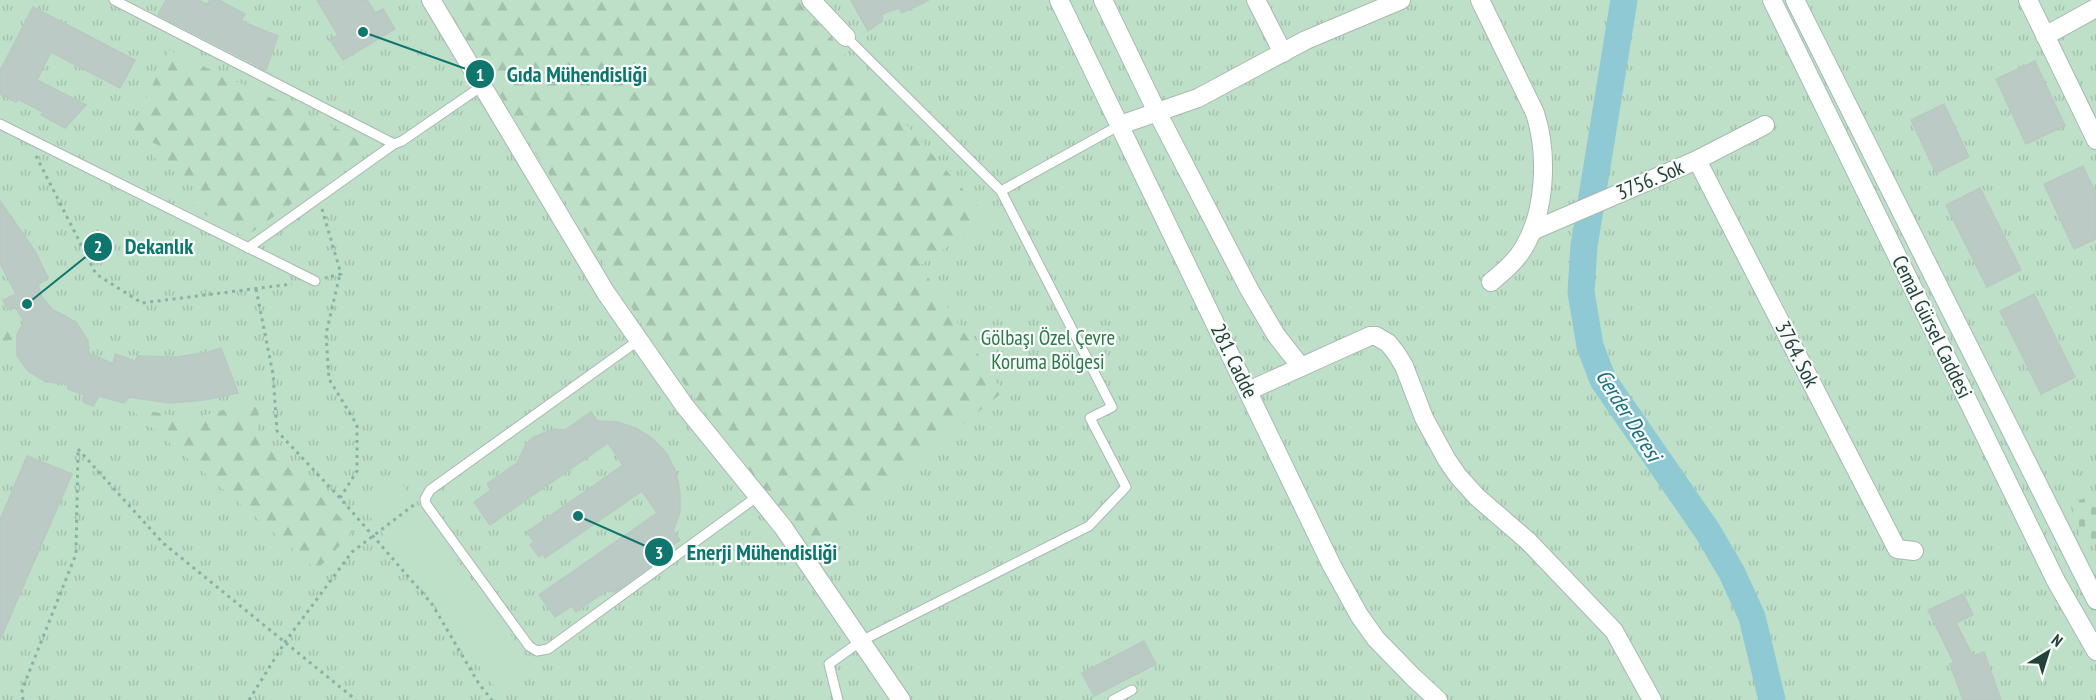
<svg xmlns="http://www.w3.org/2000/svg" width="2096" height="700" font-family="'PT Sans Narrow',sans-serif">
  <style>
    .grass { fill: url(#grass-tufts) }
    .forest { fill: url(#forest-firs) }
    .cemetery { fill: url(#cemetery-stones) }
    .garden { fill: #bfe0c8 }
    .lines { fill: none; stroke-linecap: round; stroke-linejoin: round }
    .river { stroke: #8ec9d4; stroke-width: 27 }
    .building { fill: #bbcac4; stroke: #b8c9c2; stroke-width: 1.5 }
    .lane-casing { stroke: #a8b8b2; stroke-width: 11 }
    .street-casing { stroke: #a8b8b2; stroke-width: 20 }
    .secondary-casing { stroke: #a4bbb3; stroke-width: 20 }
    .path { stroke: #86b3a5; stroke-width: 3; stroke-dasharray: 3 4.5; stroke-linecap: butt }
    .lane { stroke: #fff; stroke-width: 9 }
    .street { stroke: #fff; stroke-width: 18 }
    .secondary { stroke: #fff; stroke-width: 18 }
    .labels { text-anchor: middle; stroke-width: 4.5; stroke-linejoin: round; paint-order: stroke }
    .street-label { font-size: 21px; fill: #24423a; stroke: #f7fbf9 }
    .park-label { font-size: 21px; fill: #2d7a4b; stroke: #f7fbf9 }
    .water-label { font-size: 22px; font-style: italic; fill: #1c6f80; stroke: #f7fbf9 }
    .leader { fill: none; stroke: #0f766e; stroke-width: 2 }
    .callout-dot { fill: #0f766e; stroke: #f7fbf9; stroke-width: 2 }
    .mark-label { font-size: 18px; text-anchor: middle; font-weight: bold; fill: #fff }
    .callout-label { font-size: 22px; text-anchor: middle; font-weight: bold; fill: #0f766e; stroke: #f7fbf9; stroke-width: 4.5; stroke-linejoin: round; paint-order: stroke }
  </style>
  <defs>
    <pattern id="grass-tufts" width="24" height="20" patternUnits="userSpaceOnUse" patternTransform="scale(1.5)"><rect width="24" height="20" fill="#bfe0c8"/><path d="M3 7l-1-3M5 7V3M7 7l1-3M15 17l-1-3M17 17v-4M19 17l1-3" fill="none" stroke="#a4c1ad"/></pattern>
    <pattern id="forest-firs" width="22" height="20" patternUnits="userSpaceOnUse" patternTransform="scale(1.5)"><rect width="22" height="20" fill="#bfe0c8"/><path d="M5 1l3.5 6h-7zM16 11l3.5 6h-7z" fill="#a4c1ad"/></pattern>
    <pattern id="cemetery-stones" width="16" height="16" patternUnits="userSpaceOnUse" patternTransform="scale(1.5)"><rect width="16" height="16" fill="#bfe0c8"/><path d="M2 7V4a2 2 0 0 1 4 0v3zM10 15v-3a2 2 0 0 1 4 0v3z" fill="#a4c1ad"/></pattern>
  </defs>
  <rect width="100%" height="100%" fill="#e6efeb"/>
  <rect class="grass" x="0" y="0" width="2096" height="700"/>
  <g class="forest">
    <path d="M 441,0 L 797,0 L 989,219 L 920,265 L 1003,392 L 809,547 L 718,430 L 651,339 Z"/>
    <path d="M 169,50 L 373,146 L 245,237 L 192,207 L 202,191 L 152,156 L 158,145 L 130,133 Z"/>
    <path d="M 0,319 L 10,322 L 17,334 L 5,343 L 0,337 Z"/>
    <path d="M 259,400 L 258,430 L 353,531 L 317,570 L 128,407 L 191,419 Z"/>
  </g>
  <path class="cemetery" d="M 2096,496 L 2096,544 L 2082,540 L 2069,502 Z"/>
  <path class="garden" d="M 397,477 L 533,666 L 498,691 L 358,500 Z"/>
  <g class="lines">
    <path class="river" d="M 1624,0 L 1584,246 L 1581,292 L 1590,346 L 1603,380 L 1708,532 L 1732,573 L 1752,617 L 1772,700"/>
  </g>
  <g class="building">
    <path d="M 166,0 L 199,0 L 207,5 L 210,0 L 219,0 L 245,14 L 241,21 L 278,36 L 266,70 L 158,15 Z"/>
    <path d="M 317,0 L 367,0 L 375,13 L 383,9 L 395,29 L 343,60 L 330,40 L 338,35 Z"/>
    <path d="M 851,0 L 929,0 L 902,13 L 899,8 L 882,14 L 882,21 L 868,31 Z"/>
    <path d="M 33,7 L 135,60 L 120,88 L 51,52 L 37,80 L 86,105 L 65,128 L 41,115 L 43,112 L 18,99 L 16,102 L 0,94 L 0,71 Z"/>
    <path d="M 2035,61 L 2065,126 L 2026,144 L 1996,79 Z"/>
    <path d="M 1944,104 L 1969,157 L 1936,173 L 1911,120 Z"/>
    <path d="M 2083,166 L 2096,194 L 2096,239 L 2074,249 L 2044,184 Z"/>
    <path d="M 1980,188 L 2021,270 L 1987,287 L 1946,205 Z"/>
    <path d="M 0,201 L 35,251 L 48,278 L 38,285 L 42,297 L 53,310 L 76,322 L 88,341 L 89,353 L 113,364 L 115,354 L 135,361 L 138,356 L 177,357 L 209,352 L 221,348 L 238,393 L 204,400 L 170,403 L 129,397 L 124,403 L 99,396 L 93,406 L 83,402 L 84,395 L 68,389 L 67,384 L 46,382 L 28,371 L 17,356 L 17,334 L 24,322 L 16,308 L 7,309 L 3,300 L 16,294 L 0,263 Z"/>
    <path d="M 2034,294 L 2075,377 L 2041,394 L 2000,311 Z"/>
    <path d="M 591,412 L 597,421 L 617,422 L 636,428 L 653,439 L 667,454 L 676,472 L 680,492 L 680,512 L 673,531 L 680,540 L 654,558 L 652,565 L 615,592 L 606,591 L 576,612 L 572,606 L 555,617 L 539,595 L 657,513 L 642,491 L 545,558 L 543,554 L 539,557 L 530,545 L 534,542 L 527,532 L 623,465 L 608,443 L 490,525 L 474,502 L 491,490 L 487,484 L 517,463 L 526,444 L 534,437 L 554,429 L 565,430 Z"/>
    <path d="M 27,456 L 72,474 L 0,640 L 0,520 Z"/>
    <path d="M 1963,594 L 1973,615 L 1956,623 L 1973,656 L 1984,652 L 2001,700 L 1963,700 L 1950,664 L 1954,663 L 1928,610 Z"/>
    <path d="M 1144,641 L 1156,664 L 1094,696 L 1082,673 Z"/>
  </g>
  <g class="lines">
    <defs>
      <g id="lane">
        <path d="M 114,0 L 394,144 L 402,141 L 482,86"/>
        <path d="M 0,124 L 315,281"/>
        <path d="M 1001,191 L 1120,125"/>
        <path d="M 248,248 L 394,144"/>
        <path d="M 639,340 L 430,490 L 425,499 L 426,504 L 529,646 L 537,651 L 548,649 L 758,496"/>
        <path d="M 838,700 L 829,664 L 861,641 L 1089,526 L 1126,487 L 1090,418 L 1112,407 L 1001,191 L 846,37"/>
        <path d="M 1113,700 L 1132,690"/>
      </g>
      <g id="street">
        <path d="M 431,0 L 606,293 L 684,405 L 783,527 L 901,700"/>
        <path d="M 811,0 L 846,37"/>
        <path d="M 1103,0 L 1157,112 L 1249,289 L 1276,335 L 1301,367"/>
        <path d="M 1256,0 L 1283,53"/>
        <path d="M 1480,0 L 1535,113 C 1548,153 1546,212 1523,249 C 1515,262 1503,272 1491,282"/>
        <path d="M 2028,0 L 2096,140"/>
        <path d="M 2045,36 L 2096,8"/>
        <path d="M 1120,125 L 1198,98 L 1306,40 L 1401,0"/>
        <path d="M 1697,160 L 1897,549 L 1914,551"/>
        <path d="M 1532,231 L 1697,160 L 1765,125"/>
        <path d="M 1248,391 L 1370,336 L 1376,336 L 1388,343 L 1396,353 L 1404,366 L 1424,418 L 1447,460 L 1458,476 L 1477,497 L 1528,541 L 1614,631 L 1652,700"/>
      </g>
      <g id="secondary">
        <path d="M 1059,0 L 1332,566 L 1359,615 L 1376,639 L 1414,678 L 1438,700"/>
        <path d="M 1772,0 L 2056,581 L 2096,651"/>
        <path d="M 1795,0 L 2096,600"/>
      </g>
    </defs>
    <use href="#lane" class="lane-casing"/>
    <use href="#street" class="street-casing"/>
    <use href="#secondary" class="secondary-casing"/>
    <g class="path">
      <path d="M 36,156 L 96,274 L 142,303 L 292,284"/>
      <path d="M 322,209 L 341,274 L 325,278"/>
      <path d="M 256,289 L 273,374 L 277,431 L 340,498 L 432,604 L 479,684 L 492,700"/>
      <path d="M 78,449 L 163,543 L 356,700"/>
      <path d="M 340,498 L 357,471 L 357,425 L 329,379 L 326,334 L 340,274"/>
      <path d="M 23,700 L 22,690 L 76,554 L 78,450"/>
      <path d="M 249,700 L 285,642 L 352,552 L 415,504"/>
    </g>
    <use href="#lane" class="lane"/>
    <use href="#street" class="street"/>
    <use href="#secondary" class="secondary"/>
  </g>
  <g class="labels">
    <g class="street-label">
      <text transform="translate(1650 180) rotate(-23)" y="7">3756. Sok</text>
      <text transform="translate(1932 327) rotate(64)" y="7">Cemal Gürsel Caddesi</text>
      <text transform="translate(1797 354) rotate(63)" y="7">3764. Sok</text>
      <text transform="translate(1234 361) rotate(64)" y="7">281. Cadde</text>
    </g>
    <g class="park-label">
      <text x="1048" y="345">Gölbaşı Özel Çevre<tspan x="1048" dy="24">Koruma Bölgesi</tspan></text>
    </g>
    <g class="water-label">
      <text transform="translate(1629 415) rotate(58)" y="8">Gerder Deresi</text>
    </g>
  </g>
  <path class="leader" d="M363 32L480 74M27 304L98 247M578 516L659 552"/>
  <g class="callout-dot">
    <circle cx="363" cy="32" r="6"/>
    <circle cx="27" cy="304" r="6"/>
    <circle cx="578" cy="516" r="6"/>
    <circle cx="480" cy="74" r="15"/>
    <circle cx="98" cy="247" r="15"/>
    <circle cx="659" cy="552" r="15"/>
  </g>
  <g class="mark-label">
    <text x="480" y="81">1</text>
    <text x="98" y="253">2</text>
    <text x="659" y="559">3</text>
  </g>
  <g class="callout-label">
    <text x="577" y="82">Gıda Mühendisliği</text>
    <text x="159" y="254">Dekanlık</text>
    <text x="762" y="560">Enerji Mühendisliği</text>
  </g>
  <g transform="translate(2048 652) rotate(38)" stroke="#f7fbf9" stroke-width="4.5" paint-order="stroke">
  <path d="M0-4.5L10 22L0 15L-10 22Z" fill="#24423a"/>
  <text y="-9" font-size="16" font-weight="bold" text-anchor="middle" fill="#24423a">N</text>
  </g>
</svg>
